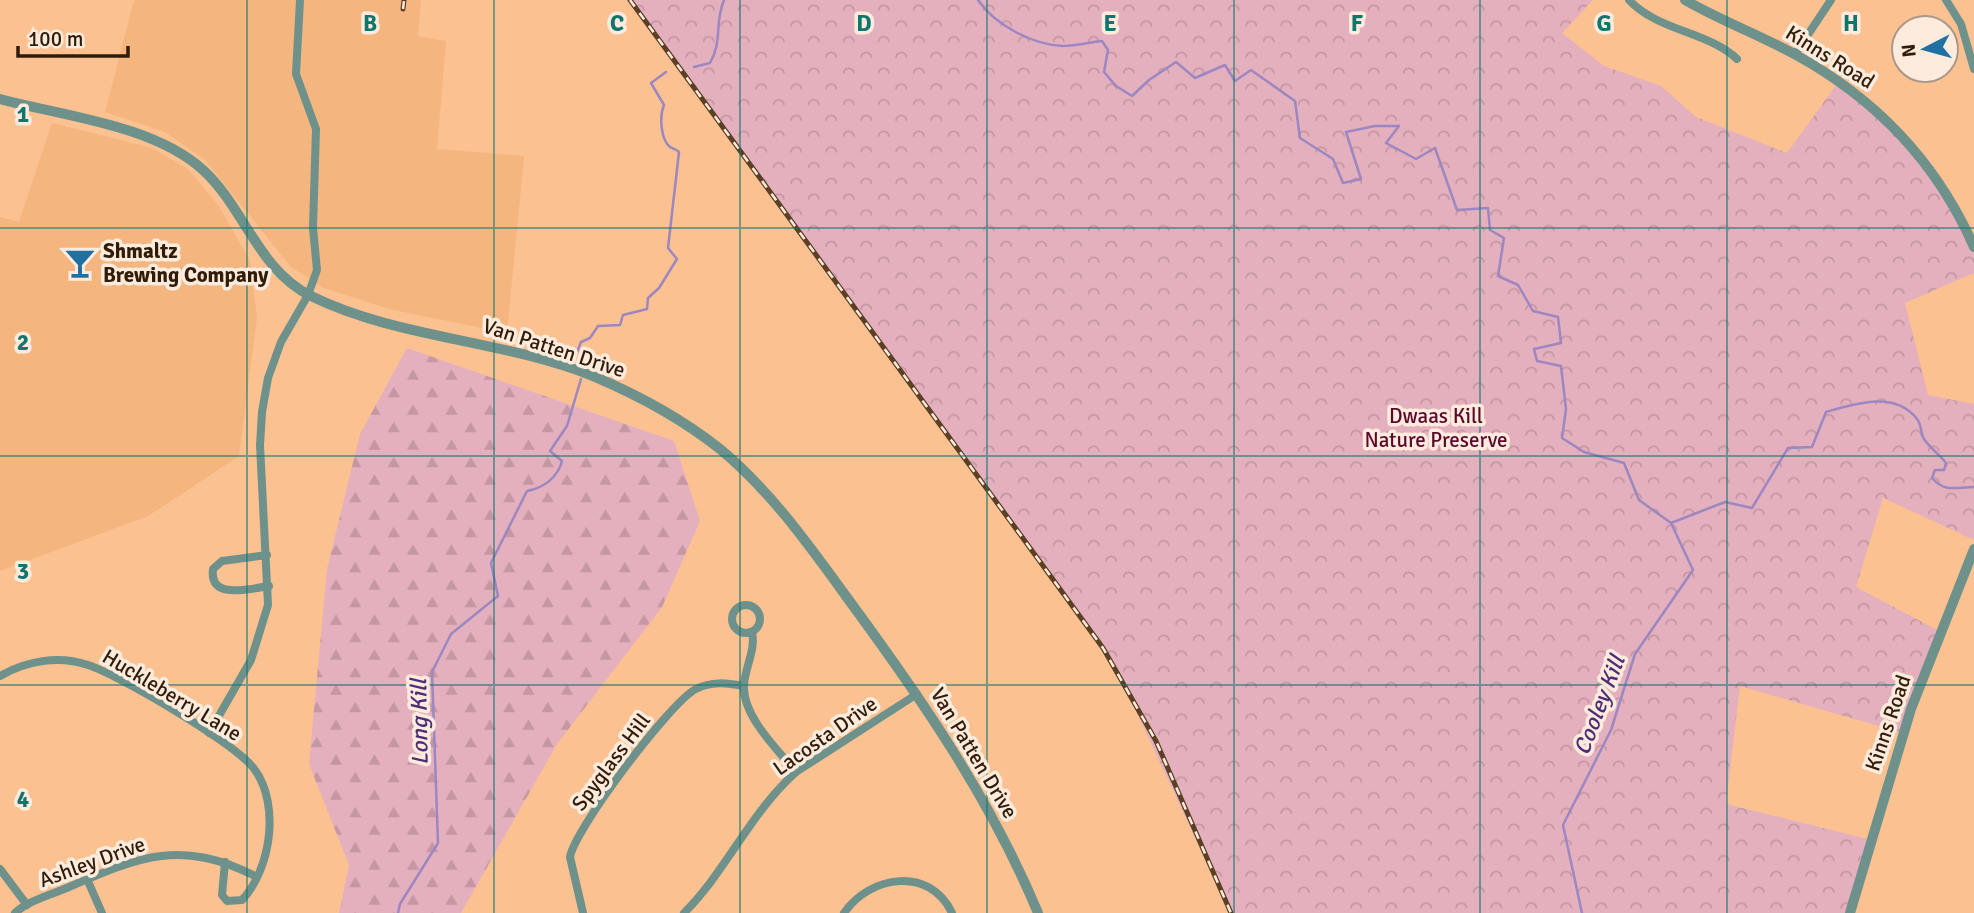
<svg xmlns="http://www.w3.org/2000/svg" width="1974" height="913" font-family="Signika,sans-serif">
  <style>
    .built { fill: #f4b57f }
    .forest { fill: url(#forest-firs) }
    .park { fill: url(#park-crowns) }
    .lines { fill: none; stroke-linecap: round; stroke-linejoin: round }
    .stream { stroke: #9c87c1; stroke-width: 2.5 }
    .minor { stroke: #6e928b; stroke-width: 8 }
    .tertiary { stroke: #6e928b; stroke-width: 10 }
    .rail-casing { stroke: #5c4025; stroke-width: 5 }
    .rail { stroke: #fdebdd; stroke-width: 2.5; stroke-dasharray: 8; stroke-linecap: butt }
    .grid { fill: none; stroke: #0f766e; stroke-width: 2; stroke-opacity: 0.55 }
    .labels { text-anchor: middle; stroke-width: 7; stroke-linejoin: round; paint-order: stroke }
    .street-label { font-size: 21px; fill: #311c08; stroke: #fdebdd }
    .poi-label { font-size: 21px; font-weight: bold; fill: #311c08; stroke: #fdebdd; text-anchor: start }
    .park-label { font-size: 21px; fill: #5c072d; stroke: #fdebdd }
    .water-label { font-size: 23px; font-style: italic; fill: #4d2e76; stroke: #fdebdd }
    .grid-label { font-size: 23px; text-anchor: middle; font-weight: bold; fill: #0f766e; stroke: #fdebdd; stroke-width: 7; stroke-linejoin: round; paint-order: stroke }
  </style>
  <defs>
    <pattern id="forest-firs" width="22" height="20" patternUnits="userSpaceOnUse" patternTransform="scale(1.75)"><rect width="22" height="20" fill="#e4b0be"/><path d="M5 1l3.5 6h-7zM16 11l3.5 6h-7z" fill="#c497a2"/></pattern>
    <pattern id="park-crowns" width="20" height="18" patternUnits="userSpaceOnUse" patternTransform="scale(1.75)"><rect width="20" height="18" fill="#e4b0be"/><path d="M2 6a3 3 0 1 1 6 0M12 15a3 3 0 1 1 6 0" fill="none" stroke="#c497a2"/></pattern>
  </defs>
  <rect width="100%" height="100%" fill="#fbc191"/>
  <g class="built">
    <path d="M 134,0 L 421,0 L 418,36 L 446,41 L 437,149 L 524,156 L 507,333 L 389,309 L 324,288 L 291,267 L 205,160 L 165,132 L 105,112 Z"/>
    <path d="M 52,123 L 152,148 L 188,169 L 219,206 L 250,261 L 257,317 L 239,456 L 148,516 L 0,571 L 0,217 L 19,222 Z"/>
  </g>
  <path class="forest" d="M 407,348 L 674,441 L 700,521 L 662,607 L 557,744 L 461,913 L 339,913 L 349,865 L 309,764 L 327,569 L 360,434 Z"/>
  <path class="park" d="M 630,0 L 1593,0 L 1562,33 L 1604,66 L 1661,86 L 1696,117 L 1787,153 L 1839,81 L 1909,141 L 1974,247 L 1974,273 L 1905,303 L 1928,395 L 1974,404 L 1974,540 L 1883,498 L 1856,587 L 1941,632 L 1903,733 L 1740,686 L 1726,804 L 1872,840 L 1850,913 L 1230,913 L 1117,670 L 1022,535 Z"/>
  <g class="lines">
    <g class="stream">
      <path d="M 978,0 C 995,25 1033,45 1063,46 C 1076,46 1090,42 1102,41 L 1108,50 L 1104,72 L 1116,86 L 1132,96 L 1149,80 L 1176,62 L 1195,78 L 1225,65 L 1235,81 L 1251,70 L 1295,101 L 1300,138 L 1333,159 L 1343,183 L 1361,179 L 1346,132 L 1375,126 L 1399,126 L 1386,143 L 1416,159 L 1435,148 L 1457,210 L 1488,208 L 1490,230 L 1504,238 L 1498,276 L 1518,285 L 1533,311 L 1558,317 L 1561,343 L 1534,349 L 1537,361 L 1561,366 L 1566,409 L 1562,438 L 1584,452 L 1624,463 L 1639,500 L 1671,523 L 1693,570 L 1635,654 L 1611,730 L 1563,825 L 1582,913"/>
      <path d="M 694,67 L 710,63 C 723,40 714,24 724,0"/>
      <path d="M 576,355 L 581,342 L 590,338 L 598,326 L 620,325 L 623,315 L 647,309 L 648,298 L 659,288 L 677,259 L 668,248 L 679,152 C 677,150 674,149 670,147 C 661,140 659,117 664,105 L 651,83 L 666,72"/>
      <path d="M 1671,523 L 1725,502 L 1752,508 L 1788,448 L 1812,447 L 1826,412 C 1854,404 1895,390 1917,419 C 1922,425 1920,433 1924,439 C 1929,447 1939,454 1946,463 L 1944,470 L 1935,470 L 1932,478 C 1945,493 1956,487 1974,487"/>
      <path d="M 398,913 L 400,904 L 438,843 L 432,672 L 451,634 L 498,596 L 491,563 L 527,491 C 544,488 558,477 562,461 L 550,451 L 567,426 L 581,379"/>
    </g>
    <g class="minor">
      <path d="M 1629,0 C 1658,31 1709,32 1737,59"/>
      <path d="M 1946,0 L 1961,24 L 1974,69"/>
      <path d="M 1795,54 L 1831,0"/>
      <path d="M 267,555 L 222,561 L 213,569 C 209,600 249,589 269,586"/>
      <circle cx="746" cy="619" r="14"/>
      <path d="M 752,632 C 756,650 745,667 744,685 C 742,716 778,750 796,772"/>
      <path d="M 0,676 C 26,661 58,655 88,665 C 119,675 237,744 255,770 C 280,805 271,869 242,900 L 227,901 L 222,895 L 225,862"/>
      <path d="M 209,733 L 251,660 L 268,605 L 260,445 L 262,412 L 268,378 L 281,342 L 308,295 L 317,270 L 313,228 L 316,129 L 296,74 L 300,0"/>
      <path d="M 0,869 L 27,905"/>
      <path d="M 87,879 L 102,913"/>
      <path d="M 15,913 C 29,900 51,895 69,887 C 141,856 181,839 255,876"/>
      <path d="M 583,913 L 570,857 C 574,830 671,701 696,689 C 711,681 727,683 743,686"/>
      <path d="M 684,913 C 727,870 750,813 796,772 L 917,694"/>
      <path d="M 844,913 C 870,875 930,866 952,913"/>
    </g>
    <g class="tertiary">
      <path d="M 1685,0 C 1721,21 1760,35 1796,55 C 1876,99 1937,163 1974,247"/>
      <path d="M 0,99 C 63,116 154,125 203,170 C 244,207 258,270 311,296 C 396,338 503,340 593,376 C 638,395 681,418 720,449 C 772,492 811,548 851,603 C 923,701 991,800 1038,913"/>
      <path d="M 1850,913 L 1911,709 L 1974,549"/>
    </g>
    <defs>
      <g id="rail">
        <path d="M 630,0 L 1103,648 L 1156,741 L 1231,913"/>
        <path d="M 403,9 L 404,0"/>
      </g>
    </defs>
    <use href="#rail" class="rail-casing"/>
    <use href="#rail" class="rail"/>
  </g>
  <path class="grid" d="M 247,0 L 247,913M 494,0 L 494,913M 740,0 L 740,913M 987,0 L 987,913M 1234,0 L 1234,913M 1480,0 L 1480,913M 1727,0 L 1727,913M 0,228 L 1974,228M 0,456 L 1974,456M 0,685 L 1974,685"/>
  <defs>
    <symbol id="bar-bare" viewBox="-9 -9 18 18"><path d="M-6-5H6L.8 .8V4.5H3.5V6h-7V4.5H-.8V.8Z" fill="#2071a2" stroke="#fdebdd" stroke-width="2.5" paint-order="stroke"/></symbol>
  </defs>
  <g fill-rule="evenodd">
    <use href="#bar-bare" x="58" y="241" width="44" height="44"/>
  </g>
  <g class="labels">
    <g class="street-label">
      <text transform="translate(1830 57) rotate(32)" y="7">Kinns Road</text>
      <text transform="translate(554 348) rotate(18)" y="7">Van Patten Drive</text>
      <text transform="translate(172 695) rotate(31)" y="7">Huckleberry Lane</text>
      <text transform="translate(1888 723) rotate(-71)" y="7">Kinns Road</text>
      <text transform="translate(825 736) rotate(-35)" y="7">Lacosta Drive</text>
      <text transform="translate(974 753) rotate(59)" y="7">Van Patten Drive</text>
      <text transform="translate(611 762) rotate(-53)" y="7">Spyglass Hill</text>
      <text transform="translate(92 862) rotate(-20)" y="7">Ashley Drive</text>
    </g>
    <g class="poi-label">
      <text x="103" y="258">Shmaltz<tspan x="103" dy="24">Brewing Company</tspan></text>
    </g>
    <g class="park-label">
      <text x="1436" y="423">Dwaas Kill<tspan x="1436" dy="24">Nature Preserve</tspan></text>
    </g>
    <g class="water-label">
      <text transform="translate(1599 705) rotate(-69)" y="8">Cooley Kill</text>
      <text transform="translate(419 722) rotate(-91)" y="8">Long Kill</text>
    </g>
  </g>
  <g class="grid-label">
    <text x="370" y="31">B</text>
    <text x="617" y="31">C</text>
    <text x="864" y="31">D</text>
    <text x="1110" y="31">E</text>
    <text x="1357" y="31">F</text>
    <text x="1604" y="31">G</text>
    <text x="1851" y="31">H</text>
    <text x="23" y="122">1</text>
    <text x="23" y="350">2</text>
    <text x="23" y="579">3</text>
    <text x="23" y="807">4</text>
  </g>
  <g transform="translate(1925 49) rotate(264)"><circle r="33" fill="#fdebdd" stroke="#ab9888" stroke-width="2"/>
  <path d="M0-5L12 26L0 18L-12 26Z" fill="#2071a2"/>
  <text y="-10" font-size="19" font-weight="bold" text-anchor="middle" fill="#311c08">N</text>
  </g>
  <path d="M18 46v10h110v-10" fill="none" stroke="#311c08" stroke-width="3.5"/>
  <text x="28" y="46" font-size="21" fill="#311c08" stroke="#fdebdd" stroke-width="5" paint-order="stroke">100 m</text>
</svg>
